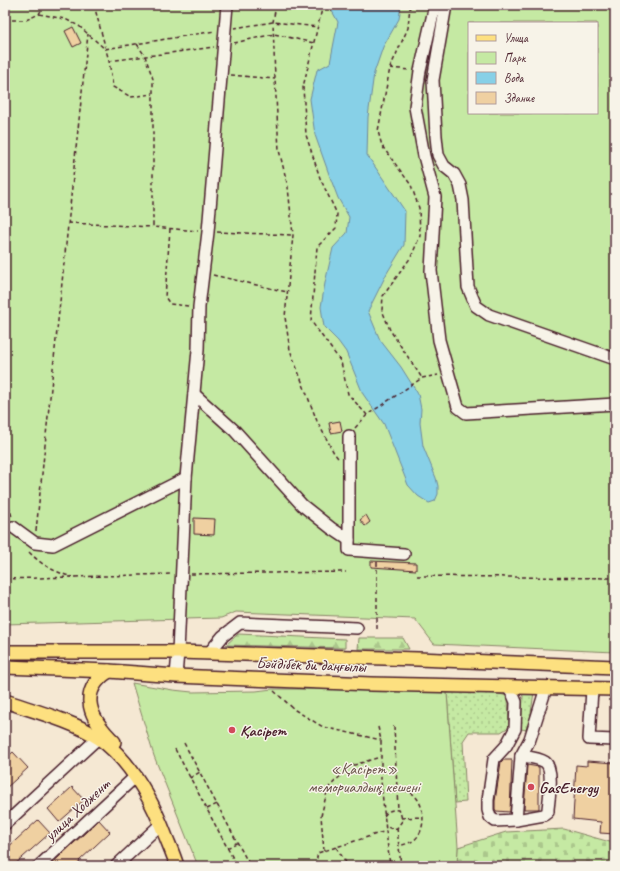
<svg xmlns="http://www.w3.org/2000/svg" width="620" height="871" font-family="Caveat,sans-serif">
  <style>
    .grass { fill: url(#grass-dots); stroke: #888467 }
    .forest { fill: url(#forest-firs); stroke: #888467 }
    .cemetery { fill: url(#cemetery-stones); stroke: #888467 }
    .park { fill: #c5e9a3; stroke: #888467; fill-rule: evenodd }
    .water { fill: #87d0e7; stroke: #6f899c }
    .building { fill: #efd0a1; stroke: #4a1f2b }
    .lines { fill: none; stroke-linecap: round; stroke-linejoin: round }
    .minor-casing { stroke: #4a1f2b; stroke-width: 14 }
    .major-casing { stroke: #4a1f2b; stroke-width: 16 }
    .path { stroke: #4a1f2b; stroke-width: 1.5; stroke-dasharray: 4 3; stroke-linecap: butt }
    .minor { stroke: #f7f3e8; stroke-width: 11 }
    .major { stroke: #fde080; stroke-width: 13 }
    .poi-dot { fill: #d1495b; stroke: #f7f3e8; stroke-width: 1.5 }
    .labels { text-anchor: middle; stroke-width: 3; stroke-linejoin: round; paint-order: stroke }
    .street-label { font-size: 16px; fill: #4a1f2b; stroke: #f7f3e8 }
    .poi-label { font-size: 16px; font-weight: bold; fill: #4a1f2b; stroke: #f7f3e8; text-anchor: start }
    .park-label { font-size: 16px; fill: #695249; stroke: #f7f3e8 }
  </style>
  <defs>
    <pattern id="grass-dots" width="8" height="8" patternUnits="userSpaceOnUse"><rect width="8" height="8" fill="#c5e9a3"/><path d="M2 2h.1M6 6h.1" fill="none" stroke="#abc78c" stroke-width="1.8" stroke-linecap="round"/></pattern>
    <pattern id="forest-firs" width="22" height="20" patternUnits="userSpaceOnUse"><rect width="22" height="20" fill="#c5e9a3"/><path d="M5 1l3.5 6h-7zM16 11l3.5 6h-7z" fill="#abc78c"/></pattern>
    <pattern id="cemetery-stones" width="16" height="16" patternUnits="userSpaceOnUse"><rect width="16" height="16" fill="#c5e9a3"/><path d="M2 7V4a2 2 0 0 1 4 0v3zM10 15v-3a2 2 0 0 1 4 0v3z" fill="#abc78c"/></pattern>
  </defs>
  <rect width="100%" height="100%" fill="#f5e8d3"/>
  <filter id="ink" filterUnits="userSpaceOnUse"><feTurbulence type="fractalNoise" baseFrequency=".025" numOctaves="2"/><feDisplacementMap in="SourceGraphic" scale="8" xChannelSelector="R" yChannelSelector="G"/><feConvolveMatrix kernelMatrix="1 2 1 2 8 2 1 2 1" color-interpolation-filters="sRGB"/></filter>
  <g filter="url(#ink)">
    <g class="grass">
      <path d="M 519,690 L 534,692 L 529,727 L 527,730 L 521,729 L 521,728 L 523,696 Z"/>
      <path d="M 486,691 L 508,696 L 509,727 L 501,732 L 469,732 L 463,741 L 466,802 L 455,803 L 447,693 Z"/>
    </g>
    <g class="forest">
      <path d="M 238,634 L 345,639 L 345,648 L 226,645 Z"/>
      <path d="M 359,638 L 403,638 L 409,649 L 358,649 Z"/>
    </g>
    <path class="cemetery" d="M 564,829 L 610,842 L 615,842 L 615,866 L 457,866 L 458,847 L 506,832 Z"/>
    <g class="park">
      <path d="M 5,5 L 615,5 L 615,652 L 434,644 L 415,619 L 236,612 L 221,618 L 5,624 ZM 469,23 L 597,23 L 597,113 L 469,113 Z"/>
      <path d="M 132,683 L 173,690 L 192,692 L 256,691 L 272,689 L 393,689 L 447,693 L 458,847 L 457,866 L 198,866 L 154,756 Z"/>
    </g>
    <path class="water" d="M 333,5 L 401,5 L 399,19 L 383,47 L 374,73 L 368,117 L 367,155 L 405,211 L 404,245 L 387,273 L 368,311 L 380,340 L 401,367 L 418,394 L 421,409 L 420,423 L 423,446 L 436,478 L 438,486 L 438,494 L 435,501 L 429,503 L 418,496 L 408,485 L 384,424 L 363,394 L 346,352 L 338,341 L 324,327 L 321,307 L 325,283 L 333,248 L 347,233 L 349,217 L 338,198 L 330,177 L 315,135 L 310,99 L 317,70 L 330,63 L 338,22 L 332,11 Z"/>
    <g class="building">
      <path d="M 73,27 L 81,43 L 73,47 L 65,31 Z"/>
      <path d="M 340,421 L 342,431 L 331,433 L 329,423 Z"/>
      <path d="M 366,515 L 370,522 L 365,526 L 360,520 Z"/>
      <path d="M 194,518 L 215,519 L 214,535 L 194,534 Z"/>
      <path d="M 371,561 L 416,563 L 416,570 L 371,567 Z"/>
      <path d="M 13,752 L 28,768 L 5,789 L 5,759 Z"/>
      <path d="M 503,760 L 512,760 L 510,812 L 496,811 L 495,809 L 495,801 L 501,762 Z"/>
      <path d="M 587,761 L 615,763 L 615,834 L 600,833 L 601,822 L 573,819 L 576,765 L 587,766 Z"/>
      <path d="M 527,765 L 539,767 L 539,809 L 524,809 Z"/>
      <path d="M 72,787 L 84,800 L 59,822 L 48,809 Z"/>
      <path d="M 38,820 L 50,833 L 13,866 L 5,866 L 5,850 Z"/>
      <path d="M 99,820 L 110,832 L 79,861 L 80,862 L 75,866 L 49,866 Z"/>
    </g>
    <g class="lines">
      <defs>
        <g id="minor">
          <path d="M 435,5 L 420,71 L 415,107 L 424,156 L 435,197 L 431,271 L 439,340 L 458,407 L 466,413 L 615,404"/>
          <path d="M 446,5 L 433,80 L 436,136 L 438,155 L 444,166 L 454,174 L 460,185 L 463,200 L 468,287 L 476,306 L 489,315 L 615,359"/>
          <path d="M 194,394 L 235,431 L 302,505 L 331,528 L 349,540"/>
          <path d="M 349,436 L 349,550 L 404,554"/>
          <path d="M 13,527 L 35,543 L 53,545 L 186,478"/>
          <path d="M 209,653 L 223,636 L 240,623 L 357,628"/>
          <path d="M 176,676 L 178,652 L 186,478 L 198,350 L 199,307 L 208,232 L 227,5"/>
          <path d="M 507,686 L 513,695 L 516,702 L 515,729 L 506,746 L 494,759 L 488,800 L 488,810 L 490,817 L 495,821 L 516,820 L 521,756 L 530,739 L 546,688"/>
          <path d="M 592,689 L 589,739 L 615,740"/>
          <path d="M 516,820 L 544,815 L 548,812 L 548,809 C 549,799 554,769 545,762 C 539,758 528,757 521,756"/>
          <path d="M 5,824 L 98,738"/>
          <path d="M 39,866 L 136,776"/>
          <path d="M 116,866 L 161,824"/>
        </g>
        <g id="major">
          <path d="M 5,652 L 178,652 L 418,659 L 615,667"/>
          <path d="M 5,667 L 109,671 L 176,676 L 371,684 L 615,689"/>
          <path d="M 109,671 C 76,692 91,720 114,742"/>
          <path d="M 5,701 C 34,711 73,721 99,738 C 132,762 152,800 166,837 C 170,847 174,856 177,866"/>
        </g>
      </defs>
      <use href="#minor" class="minor-casing"/>
      <use href="#major" class="major-casing"/>
      <g class="path">
        <path d="M 94,5 L 109,61 L 113,87 L 131,97 L 153,94"/>
        <path d="M 276,5 L 273,22 L 275,79 L 279,150 L 288,187 L 293,235 L 285,317 L 290,350 L 317,421 L 334,453 L 338,458"/>
        <path d="M 323,5 L 303,87 L 306,135 L 320,178 L 337,214 L 336,228 L 317,247 L 311,321 L 341,362 L 348,394 L 367,415"/>
        <path d="M 410,5 L 408,28 L 390,68 L 378,131 L 382,146 L 411,185 L 419,208 L 420,236 L 411,257 L 383,296 L 382,310 L 390,330 L 422,378"/>
        <path d="M 39,14 L 65,19 L 79,26 L 105,49 L 215,31"/>
        <path d="M 5,20 L 26,20 L 39,14 L 44,5"/>
        <path d="M 234,28 L 273,22 L 318,27"/>
        <path d="M 234,43 L 274,34 L 314,43"/>
        <path d="M 137,44 L 145,56 L 153,79 L 153,227 L 198,231"/>
        <path d="M 109,61 L 214,47"/>
        <path d="M 390,68 L 410,70"/>
        <path d="M 231,75 L 275,79"/>
        <path d="M 68,223 L 152,227"/>
        <path d="M 170,229 L 165,297 L 170,304 L 189,306"/>
        <path d="M 217,232 L 293,235"/>
        <path d="M 213,275 L 287,292"/>
        <path d="M 355,428 L 367,415 L 422,378 L 438,375"/>
        <path d="M 5,492 L 12,517"/>
        <path d="M 36,531 L 88,34"/>
        <path d="M 29,552 C 43,566 53,571 72,577"/>
        <path d="M 377,562 L 377,629"/>
        <path d="M 191,574 L 346,572"/>
        <path d="M 417,576 L 615,578"/>
        <path d="M 5,579 L 171,574"/>
        <path d="M 274,691 L 295,710 L 323,727 L 381,740"/>
        <path d="M 394,726 L 398,810"/>
        <path d="M 378,727 L 381,740 L 381,781 L 386,831"/>
        <path d="M 184,743 L 250,866"/>
        <path d="M 175,749 L 237,866"/>
        <path d="M 190,778 L 200,772"/>
        <path d="M 397,789 C 402,790 410,791 414,795 C 424,804 426,825 418,836 C 414,842 406,844 399,846"/>
        <path d="M 207,809 L 217,804"/>
        <path d="M 384,816 C 388,811 391,809 398,810 L 401,815 L 402,821 L 397,828 L 392,829 L 385,826"/>
        <path d="M 401,818 L 423,817"/>
        <path d="M 397,828 L 401,866"/>
        <path d="M 336,847 L 345,861 L 351,866"/>
        <path d="M 227,848 L 238,842"/>
        <path d="M 324,851 L 321,816 L 328,788 L 351,766 L 380,757"/>
        <path d="M 315,866 L 318,853 L 386,831 L 390,866"/>
      </g>
      <use href="#minor" class="minor"/>
      <use href="#major" class="major"/>
    </g>
  </g>
  <g class="poi-dot">
    <circle cx="232" cy="730" r="4"/>
    <circle cx="531" cy="787" r="4"/>
  </g>
  <g class="labels">
    <g class="street-label">
      <text transform="translate(311 664) rotate(2)" y="6">Бәйдібек би даңғылы</text>
      <text transform="translate(77 809) rotate(-43)" y="6">улица Ходжент</text>
    </g>
    <g class="poi-label">
      <text x="240" y="736">Қасірет</text>
      <text x="539" y="793">GasEnergy</text>
    </g>
    <g class="park-label">
      <text x="364" y="774">«Қасірет»<tspan x="364" dy="18">мемориалдық кешені</tspan></text>
    </g>
  </g>
  <rect width="620" height="871" fill="none" stroke="#f7f3e8" stroke-width="20"/>
  <rect x="10" y="10" width="600" height="851" fill="none" stroke="#4a1f2b" stroke-width="1.5" filter="url(#ink)"/>
  <rect x="468" y="22" width="130" height="92" fill="#f7f3e8" stroke="#b29e9c"/>
  <rect x="476" y="35" width="20" height="6" fill="#fde080" stroke="#b29e9c"/>
  <text x="504" y="42" font-size="12" fill="#4a1f2b">Улица</text>
  <rect x="476" y="52" width="20" height="12" fill="#c5e9a3" stroke="#b29e9c"/>
  <text x="504" y="62" font-size="12" fill="#4a1f2b">Парк</text>
  <rect x="476" y="72" width="20" height="12" fill="#87d0e7" stroke="#b29e9c"/>
  <text x="504" y="82" font-size="12" fill="#4a1f2b">Вода</text>
  <rect x="476" y="92" width="20" height="12" fill="#efd0a1" stroke="#b29e9c"/>
  <text x="504" y="102" font-size="12" fill="#4a1f2b">Здание</text>
</svg>
